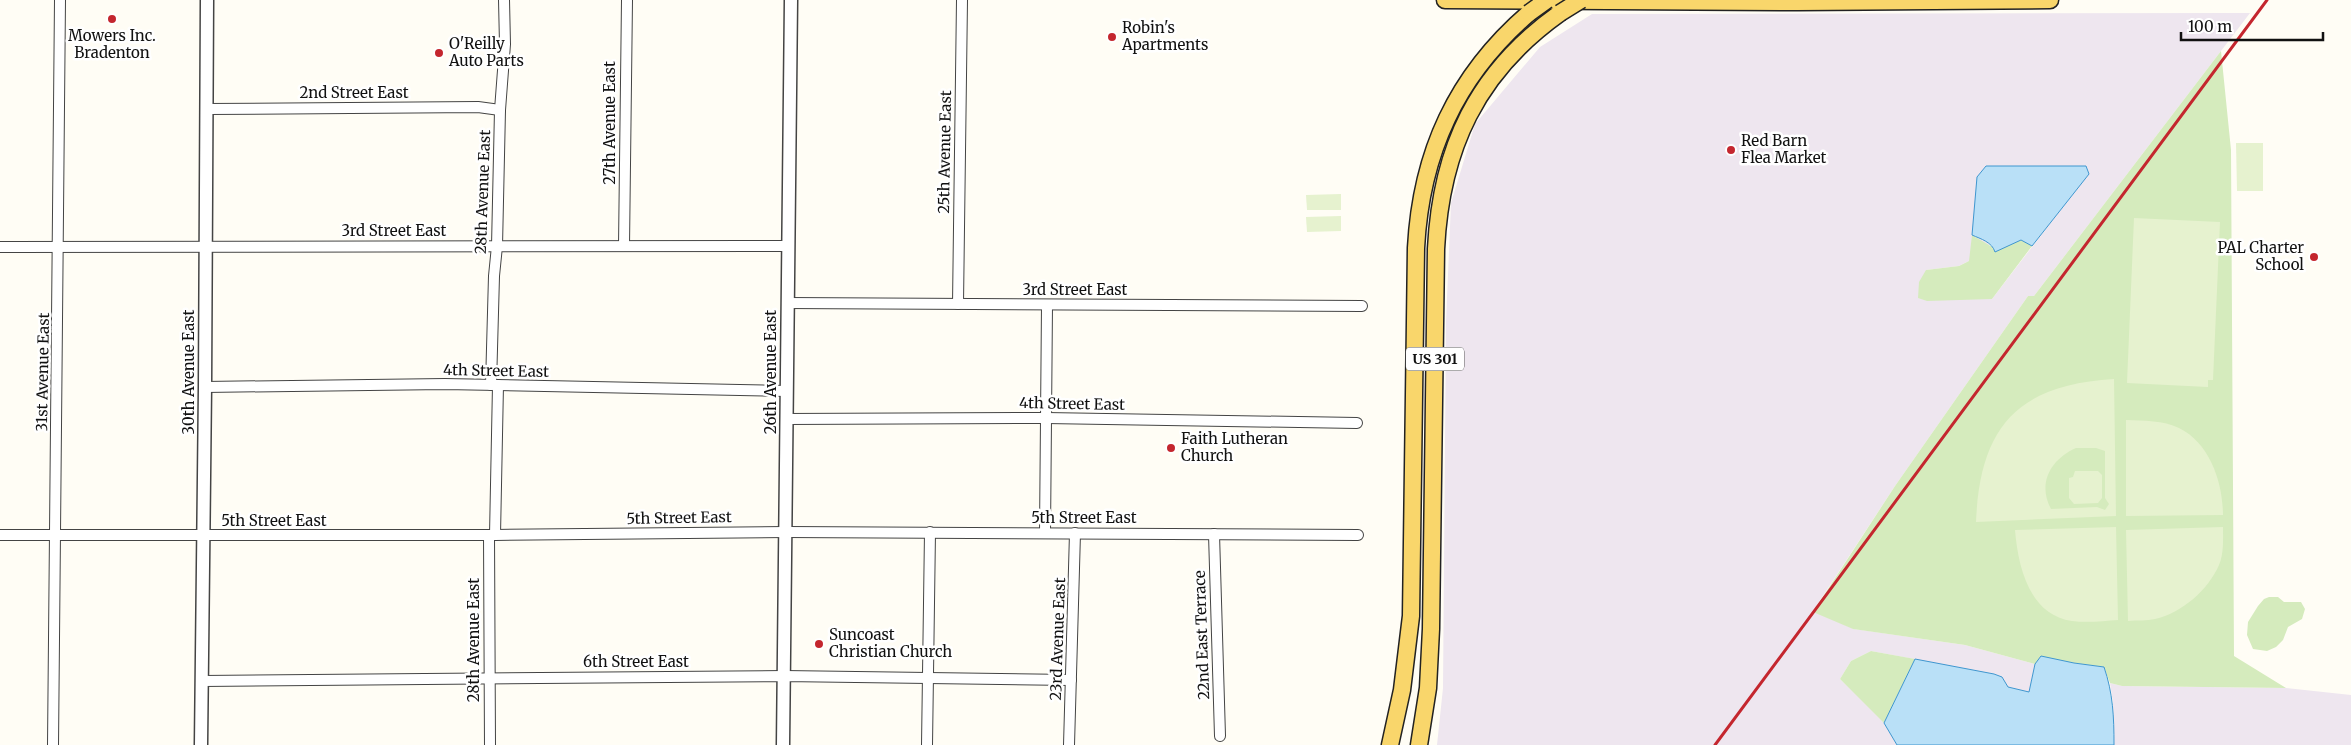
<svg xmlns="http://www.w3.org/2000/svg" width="2351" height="745" font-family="Merriweather,serif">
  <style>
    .industrial { fill: #eee6ef; fill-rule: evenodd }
    .green { fill: #d5ebbd }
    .pitch { fill: #e6f2cf; fill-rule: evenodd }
    .water { fill: #b9e0f7; stroke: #3f96cf }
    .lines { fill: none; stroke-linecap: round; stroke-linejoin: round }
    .minor-casing { stroke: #444; stroke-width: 12 }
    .tertiary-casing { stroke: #444; stroke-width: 15 }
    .primary-casing { stroke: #222; stroke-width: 19 }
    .minor { stroke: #fff; stroke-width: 10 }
    .tertiary { stroke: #fff; stroke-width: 12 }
    .primary { stroke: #f9d66b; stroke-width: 16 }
    .rail { stroke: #c4262e; stroke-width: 3 }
    .primary-bridge-casing { stroke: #222; stroke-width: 19; stroke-linecap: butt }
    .primary-bridge { stroke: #f9d66b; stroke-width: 16 }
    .poi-dot { fill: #c4262e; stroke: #fff; stroke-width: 2 }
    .labels { text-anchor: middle; stroke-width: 5; stroke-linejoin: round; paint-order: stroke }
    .shield { fill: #fff; stroke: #585858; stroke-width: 1 }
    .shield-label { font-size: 14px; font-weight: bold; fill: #111 }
    .poi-label { font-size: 15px; fill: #111; stroke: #fff; text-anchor: start }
    .street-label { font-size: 15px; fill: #111; stroke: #fff }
  </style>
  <rect width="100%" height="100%" fill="#fffdf5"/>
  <g class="industrial">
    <path d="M 2250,13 L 2034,296 L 2028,296 L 1895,486 L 1813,611 L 1854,629 L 1965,645 L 2035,664 L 2029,692 L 2008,687 L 2002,677 L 1994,674 L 1871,651 L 1851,661 L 1840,679 L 1881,718 L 1897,745 L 1437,745 L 1443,688 L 1446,322 L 1451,203 L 1475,124 L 1540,47 L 1592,14 ZM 2086,166 L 2088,174 L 1992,299 L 1926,270 L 1959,266 L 1969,261 Z"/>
    <path d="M 2110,683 L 2122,686 L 2286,688 L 2351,695 L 2351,745 L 2114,745 L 2113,703 Z"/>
  </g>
  <g class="green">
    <path d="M 2221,51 L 2231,150 L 2234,656 L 2286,688 L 2122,686 L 2110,683 L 2104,667 L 2074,663 L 2041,657 L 2035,664 L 1965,645 L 1853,629 L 1813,612 L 1895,486 L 2028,296 L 2034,296 Z"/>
    <path d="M 1972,235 L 1994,248 L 2021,240 L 2032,246 L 1992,299 L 1927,301 L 1918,298 L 1919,282 L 1926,270 L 1959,266 L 1969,261 Z"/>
    <path d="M 2269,597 L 2278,597 L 2284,602 L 2301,602 L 2305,609 L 2302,619 L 2288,627 L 2283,640 L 2276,647 L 2267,651 L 2253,649 L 2247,635 L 2248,622 L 2258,606 L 2264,599 Z"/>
    <path d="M 1871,651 L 1915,659 L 1884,723 L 1840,679 L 1851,661 Z"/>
  </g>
  <g class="pitch">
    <path d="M 2236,143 L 2263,143 L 2263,191 L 2237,191 Z"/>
    <path d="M 1341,194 L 1341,210 L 1307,210 L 1306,195 Z"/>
    <path d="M 1341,216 L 1341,231 L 1307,232 L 1306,217 Z"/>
    <path d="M 2134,218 L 2220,222 L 2213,380 L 2208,380 L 2208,387 L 2127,383 Z"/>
    <path d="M 2114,379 L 2116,516 L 1976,522 C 1980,427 2017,385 2114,379 ZM 2076,448 L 2096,448 L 2105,451 L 2105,498 L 2109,504 L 2105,510 L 2097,507 L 2051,509 C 2037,483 2051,459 2076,448 Z"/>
    <path d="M 2126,420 C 2144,421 2163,420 2179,428 C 2210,443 2223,483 2223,515 L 2126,516 Z"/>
    <path d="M 2075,471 L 2098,471 L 2102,475 L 2102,498 L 2098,503 L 2074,504 L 2069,498 L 2069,478 L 2073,477 Z"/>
    <path d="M 2116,527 L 2118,620 C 2104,621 2087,623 2072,621 C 2029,615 2018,566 2015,530 Z"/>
    <path d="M 2223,527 C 2223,539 2224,554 2219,565 C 2208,590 2182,613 2155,619 C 2147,621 2137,620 2128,621 L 2126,530 Z"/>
  </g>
  <g class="water">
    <path d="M 1986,166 L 2086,166 L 2089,174 L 2032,246 L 2021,240 L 1995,252 C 1992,242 1981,239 1972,235 L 1977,177 Z"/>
    <path d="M 2041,656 L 2074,663 L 2104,667 C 2113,693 2114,717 2114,745 L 1897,745 L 1884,723 L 1915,659 L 1994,674 L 2002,677 L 2008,687 L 2029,692 L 2035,664 Z"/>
  </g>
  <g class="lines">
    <defs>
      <g id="minor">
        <path d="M 207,109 L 478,107 L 500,110"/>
        <path d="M 624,246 L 627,0"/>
        <path d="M 0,247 L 788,246"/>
        <path d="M 787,303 L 1362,306"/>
        <path d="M 958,304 L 962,0"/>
        <path d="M 491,385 L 494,276 L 497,246 L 500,110 L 505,44 L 504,0"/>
        <path d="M 205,387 L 445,384 L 787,391"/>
        <path d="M 786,419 L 1046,418 L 1357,423"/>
        <path d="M 1045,533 L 1047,305"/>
        <path d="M 1214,534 L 1220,736"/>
        <path d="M 0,535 L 495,535 L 787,532 L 1358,535"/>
        <path d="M 489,535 L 490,745"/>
        <path d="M 495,535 L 498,385"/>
        <path d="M 202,681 L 784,676 L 1071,680"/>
        <path d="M 53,745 L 60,0"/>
        <path d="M 927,745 L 930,532"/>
        <path d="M 1069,745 L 1075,533"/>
      </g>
      <g id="tertiary">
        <path d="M 201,745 L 205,387 L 207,0"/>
        <path d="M 783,745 L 791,0"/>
      </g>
      <g id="primary">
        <path d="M 1445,0 L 1798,2 L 2050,0"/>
        <path d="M 1390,745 L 1402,690 L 1411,616 L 1416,248 C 1421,153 1456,76 1529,13"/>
        <path d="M 1419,745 L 1428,688 L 1431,629 L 1436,249 C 1441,148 1477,72 1560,13"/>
      </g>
    </defs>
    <use href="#minor" class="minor-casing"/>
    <use href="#tertiary" class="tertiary-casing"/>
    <use href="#primary" class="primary-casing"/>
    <use href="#minor" class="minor"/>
    <use href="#tertiary" class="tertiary"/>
    <use href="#primary" class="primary"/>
    <path class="rail" d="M 1715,745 L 2267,0"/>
    <defs>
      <g id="primary-bridge">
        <path d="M 1529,13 L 1547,0"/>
        <path d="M 1560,13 L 1581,0"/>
      </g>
    </defs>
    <use href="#primary-bridge" class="primary-bridge-casing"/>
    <use href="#primary-bridge" class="primary-bridge"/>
  </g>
  <g class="poi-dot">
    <circle cx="112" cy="19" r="5"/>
    <circle cx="1112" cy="37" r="5"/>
    <circle cx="439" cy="53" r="5"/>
    <circle cx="1731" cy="150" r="5"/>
    <circle cx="2314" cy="257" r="5"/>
    <circle cx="1171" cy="448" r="5"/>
    <circle cx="819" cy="644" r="5"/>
  </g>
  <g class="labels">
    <rect class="shield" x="1406" y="347.5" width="58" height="23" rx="4"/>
    <g class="shield-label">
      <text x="1435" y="364">US 301</text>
    </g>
    <g class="poi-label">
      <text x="1122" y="33">Robin's<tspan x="1122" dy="17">Apartments</tspan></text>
      <text x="112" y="41" text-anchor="middle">Mowers Inc.<tspan x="112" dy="17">Bradenton</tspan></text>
      <text x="449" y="49">O'Reilly<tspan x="449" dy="17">Auto Parts</tspan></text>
      <text x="1741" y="146">Red Barn<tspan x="1741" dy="17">Flea Market</tspan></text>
      <text x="2304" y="253" text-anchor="end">PAL Charter<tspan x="2304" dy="17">School</tspan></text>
      <text x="1181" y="444">Faith Lutheran<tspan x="1181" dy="17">Church</tspan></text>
      <text x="829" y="640">Suncoast<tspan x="829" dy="17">Christian Church</tspan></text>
    </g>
    <g class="street-label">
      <text x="354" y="98">2nd Street East</text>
      <text transform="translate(610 123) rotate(-90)" y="5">27th Avenue East</text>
      <text transform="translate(945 152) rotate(-89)" y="5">25th Avenue East</text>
      <text transform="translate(483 192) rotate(-88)" y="5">28th Avenue East</text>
      <text x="394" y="236">3rd Street East</text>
      <text x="1075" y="295">3rd Street East</text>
      <text transform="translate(496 371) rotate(1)" y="5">4th Street East</text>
      <text transform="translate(43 372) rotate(-89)" y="5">31st Avenue East</text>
      <text transform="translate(189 372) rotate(-90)" y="5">30th Avenue East</text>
      <text transform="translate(771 372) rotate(-90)" y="5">26th Avenue East</text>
      <text transform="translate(1072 404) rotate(1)" y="5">4th Street East</text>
      <text transform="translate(679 518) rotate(-1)" y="5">5th Street East</text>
      <text x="1084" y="523">5th Street East</text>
      <text x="274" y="526">5th Street East</text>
      <text transform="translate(1202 635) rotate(-92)" y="5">22nd East Terrace</text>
      <text transform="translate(1058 639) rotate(-88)" y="5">23rd Avenue East</text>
      <text transform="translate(474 640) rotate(-90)" y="5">28th Avenue East</text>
      <text x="636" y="667">6th Street East</text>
    </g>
  </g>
  <path d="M2181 32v8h142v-8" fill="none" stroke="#111111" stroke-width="2.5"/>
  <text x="2188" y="32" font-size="15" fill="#111111" stroke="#ffffff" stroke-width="4" paint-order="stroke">100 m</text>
</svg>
